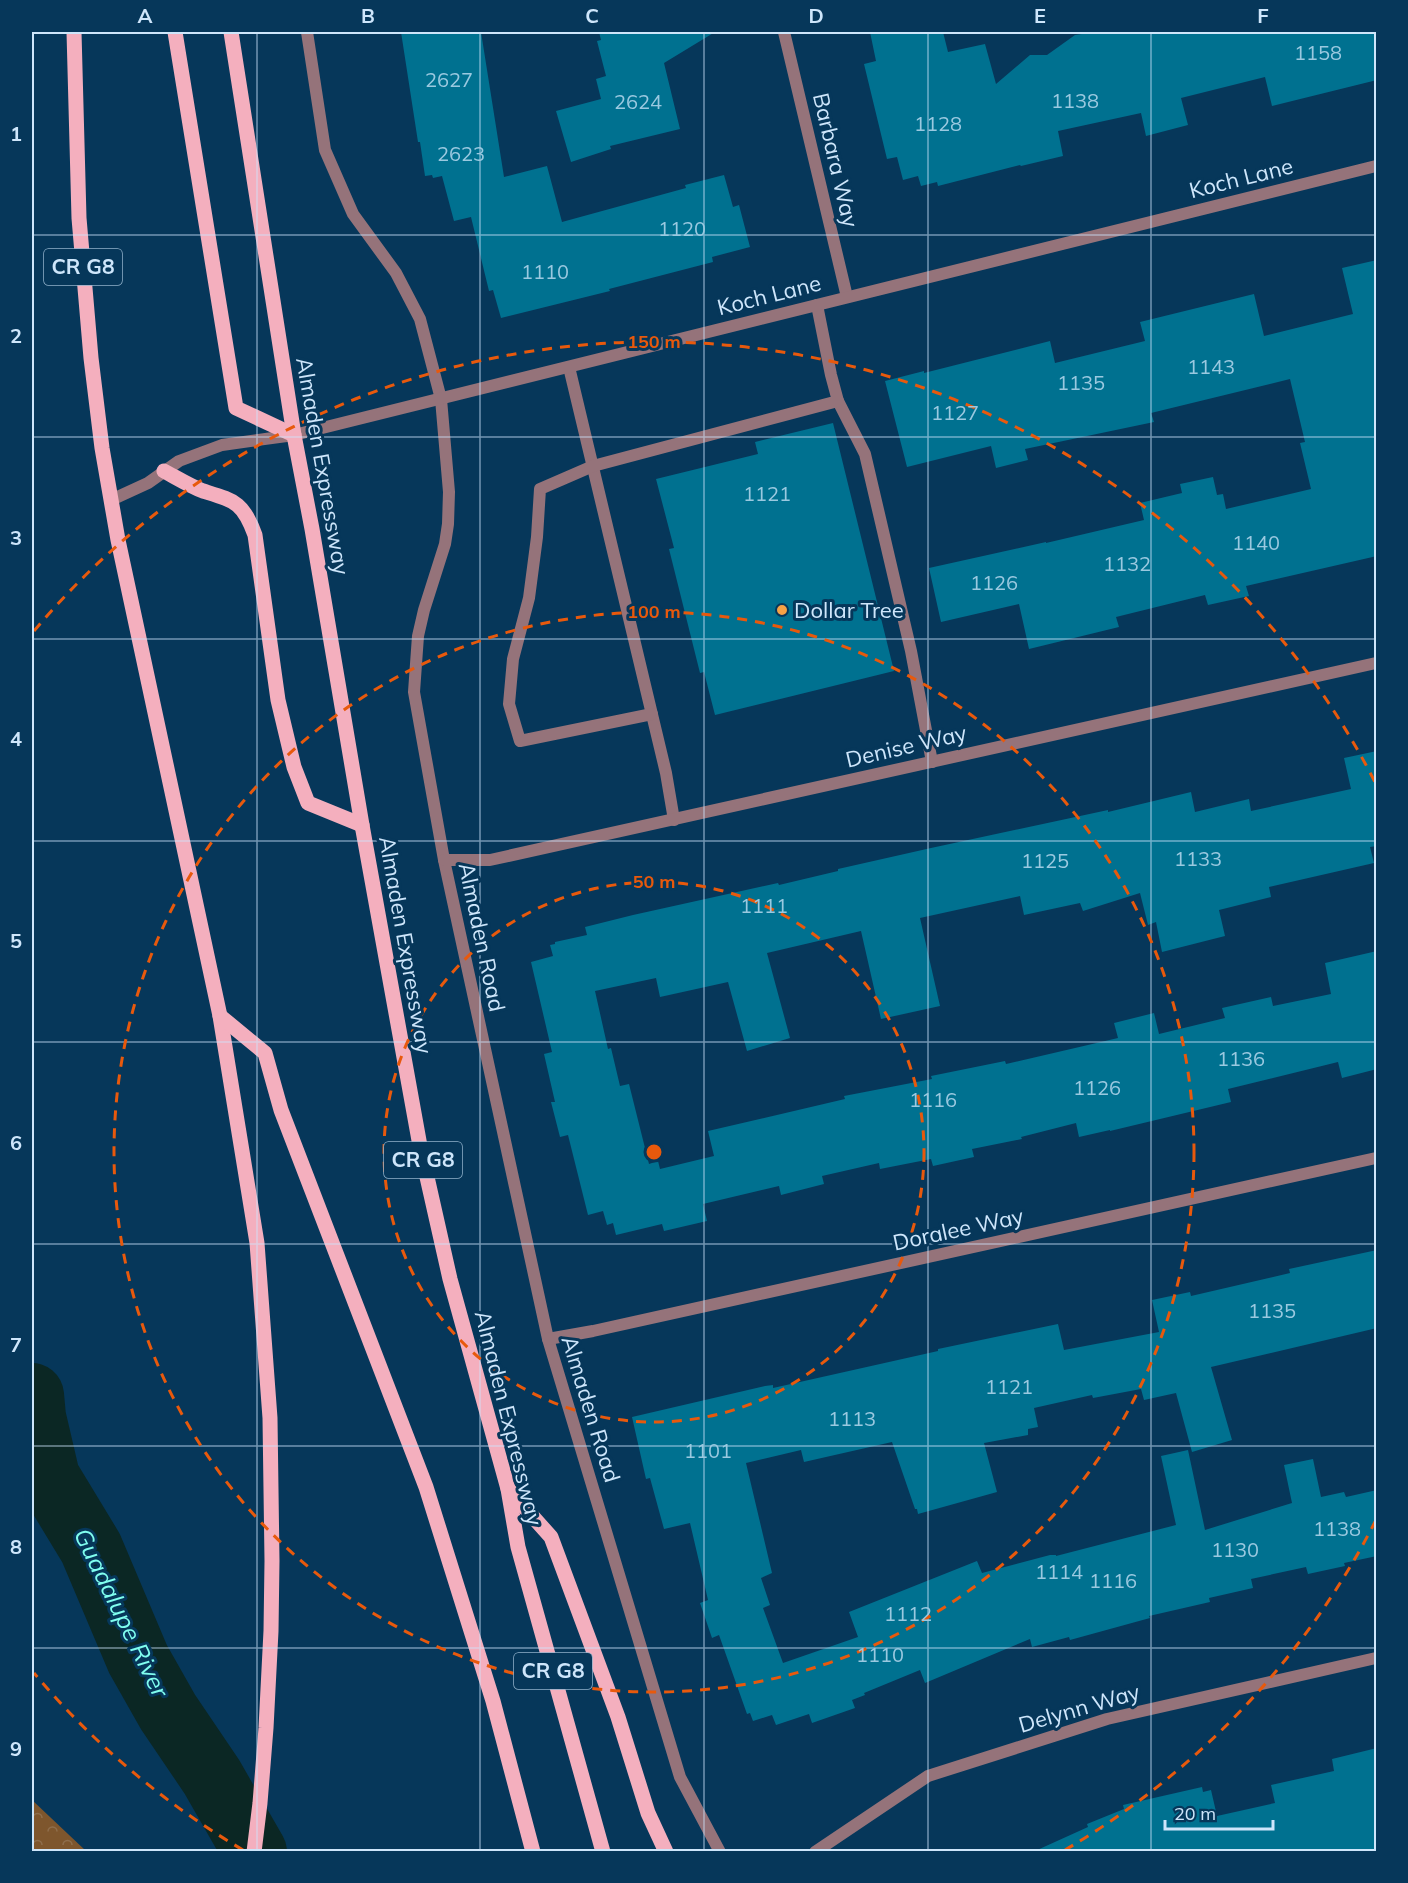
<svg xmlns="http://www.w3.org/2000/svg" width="1408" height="1883" font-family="Mulish,sans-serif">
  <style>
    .park { fill: url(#park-crowns) }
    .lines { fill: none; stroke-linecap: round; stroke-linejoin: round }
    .river { stroke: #0b2724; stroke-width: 64 }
    .building { fill: #007190 }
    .lane { stroke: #95737a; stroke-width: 12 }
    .street { stroke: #95737a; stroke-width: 12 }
    .primary { stroke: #f4afbe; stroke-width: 15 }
    .grid { fill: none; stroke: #cee6fb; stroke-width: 1.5; stroke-opacity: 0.55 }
    .ring { fill: none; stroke: #e8590c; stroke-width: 3; stroke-dasharray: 10 8 }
    .poi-dot { fill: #f5a246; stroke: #06375a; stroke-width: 2 }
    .labels { text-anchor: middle; stroke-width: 6; stroke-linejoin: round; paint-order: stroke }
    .number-label { font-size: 20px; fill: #9ac9e0 }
    .shield { fill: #06375a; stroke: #92b2cb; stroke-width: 1.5 }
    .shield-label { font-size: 21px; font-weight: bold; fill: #cee6fb }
    .street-label { font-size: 22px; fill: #cee6fb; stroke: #06375a }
    .poi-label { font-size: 22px; fill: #cee6fb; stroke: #06375a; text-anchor: start }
    .water-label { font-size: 24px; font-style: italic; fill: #80feef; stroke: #06375a }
    .centre { fill: #e8590c; stroke: #06375a; stroke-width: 3 }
    .ring-label { font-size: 18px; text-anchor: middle; font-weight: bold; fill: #e8590c; stroke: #06375a; stroke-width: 6; stroke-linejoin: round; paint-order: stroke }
    .neatline { fill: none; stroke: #cee6fb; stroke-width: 2 }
    .grid-label { font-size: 20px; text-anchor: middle; font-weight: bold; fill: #cee6fb }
  </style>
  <defs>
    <pattern id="park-crowns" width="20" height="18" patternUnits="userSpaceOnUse" patternTransform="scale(1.5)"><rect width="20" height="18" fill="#7e562d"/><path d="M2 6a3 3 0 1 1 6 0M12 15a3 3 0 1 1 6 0" fill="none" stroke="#8f6e4c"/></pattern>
  </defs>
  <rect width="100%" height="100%" fill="#06375a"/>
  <path class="park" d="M 32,1800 L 86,1851 L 32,1851 Z"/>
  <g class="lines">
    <path class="river" d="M 32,1395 L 34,1417 L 48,1477 L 91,1548 L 138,1659 L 168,1712 L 212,1777 L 255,1852"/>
  </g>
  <g class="building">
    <path d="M 401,32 L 481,32 L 504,177 L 547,166 L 562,222 L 686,188 L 685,185 L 724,175 L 733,207 L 739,205 L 750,247 L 712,257 L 713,262 L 609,289 L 610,291 L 501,318 L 493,290 L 489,291 L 471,217 L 454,221 L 442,176 L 433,178 L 432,175 L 425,176 L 420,142 L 418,142 Z"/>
    <path d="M 599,32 L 715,32 L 664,63 L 680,129 L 610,146 L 611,149 L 571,162 L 556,111 L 601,99 L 596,79 L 606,76 L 597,41 L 601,40 Z"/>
    <path d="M 870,32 L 943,32 L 948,52 L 985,44 L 996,84 L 1030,55 L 1047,55 L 1075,35 L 1095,32 L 1377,32 L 1377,80 L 1272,106 L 1265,77 L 1181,98 L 1188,125 L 1146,136 L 1141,113 L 1058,131 L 1063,156 L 1021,166 L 1020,165 L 938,186 L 937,182 L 921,186 L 918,176 L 903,180 L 897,157 L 887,159 L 864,64 L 876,61 Z"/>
    <path d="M 1377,260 L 1377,556 L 1246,586 L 1249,596 L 1208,605 L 1205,595 L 1116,617 L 1119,627 L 1029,649 L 1019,604 L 941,622 L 929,568 L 1046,542 L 1046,543 L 1144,520 L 1140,503 L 1182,493 L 1180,484 L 1213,477 L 1217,495 L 1223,494 L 1226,509 L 1311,489 L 1300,443 L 1305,442 L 1290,379 L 1151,413 L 1154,422 L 1025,449 L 1028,460 L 996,468 L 991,446 L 907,467 L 885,381 L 924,371 L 924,373 L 1050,341 L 1055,363 L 1145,341 L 1140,322 L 1254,294 L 1264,336 L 1353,314 L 1342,268 Z"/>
    <path d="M 833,423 L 894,671 L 715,715 L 704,672 L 700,673 L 669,549 L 674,548 L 656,479 L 758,454 L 755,442 Z"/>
    <path d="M 1377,751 L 1377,846 L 1370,847 L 1374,863 L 1269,887 L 1271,897 L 1219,910 L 1225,936 L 1162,952 L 1156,922 L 1148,925 L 1140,893 L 1083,911 L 1080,903 L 1024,915 L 1020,896 L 920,918 L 940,1006 L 881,1019 L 861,931 L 767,953 L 790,1038 L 747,1051 L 728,982 L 660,997 L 656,978 L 595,991 L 608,1049 L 611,1048 L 620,1086 L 629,1084 L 649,1164 L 658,1161 L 660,1169 L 714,1156 L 708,1131 L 845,1099 L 844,1096 L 932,1079 L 931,1076 L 1005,1061 L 1006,1064 L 1118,1038 L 1114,1023 L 1154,1013 L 1159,1034 L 1225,1018 L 1222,1008 L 1271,997 L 1273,1006 L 1331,994 L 1325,963 L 1377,951 L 1377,1069 L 1342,1078 L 1338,1062 L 1228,1089 L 1231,1102 L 1110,1131 L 1110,1130 L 1079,1137 L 1076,1123 L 1021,1137 L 1022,1139 L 972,1149 L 974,1157 L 933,1166 L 931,1159 L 880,1169 L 879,1163 L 822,1176 L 824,1184 L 781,1195 L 779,1186 L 703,1204 L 707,1221 L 664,1231 L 662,1224 L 616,1235 L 613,1223 L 607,1225 L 603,1211 L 588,1215 L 568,1135 L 560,1137 L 551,1102 L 555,1102 L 544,1054 L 552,1052 L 531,962 L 553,956 L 550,945 L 555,944 L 555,942 L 587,935 L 585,927 L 633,915 L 778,883 L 779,885 L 838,871 L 838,869 L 931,848 L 1108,810 L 1108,812 L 1191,792 L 1195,812 L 1249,799 L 1251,811 L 1351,789 L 1344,758 Z"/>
    <path d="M 1377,1250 L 1377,1328 L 1211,1367 L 1232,1440 L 1192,1452 L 1176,1393 L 1144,1400 L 1141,1389 L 1093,1398 L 1092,1395 L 1034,1408 L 1038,1427 L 1028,1429 L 1028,1435 L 984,1443 L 997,1492 L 918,1514 L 917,1509 L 915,1509 L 892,1442 L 804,1462 L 801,1450 L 746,1463 L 772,1573 L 761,1578 L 770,1605 L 763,1608 L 783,1663 L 858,1637 L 849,1612 L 977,1561 L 982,1573 L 1050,1555 L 1056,1555 L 1056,1556 L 1176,1525 L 1161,1456 L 1188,1450 L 1205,1530 L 1292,1503 L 1284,1465 L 1313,1459 L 1321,1497 L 1344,1492 L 1346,1497 L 1377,1490 L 1377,1556 L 1344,1563 L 1345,1566 L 1308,1574 L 1306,1567 L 1251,1579 L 1253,1588 L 1209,1598 L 1210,1602 L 1149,1616 L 1150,1618 L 1070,1640 L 1069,1637 L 1032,1647 L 1030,1639 L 925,1683 L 920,1670 L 864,1693 L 865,1695 L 852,1700 L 855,1708 L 812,1723 L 809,1714 L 776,1725 L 772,1715 L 753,1721 L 750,1713 L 747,1714 L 719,1635 L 712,1638 L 700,1603 L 708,1600 L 690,1523 L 664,1529 L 650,1478 L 646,1479 L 632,1417 L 765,1386 L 773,1385 L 773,1388 L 938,1351 L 938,1349 L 1058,1324 L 1064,1350 L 1159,1332 L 1152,1300 L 1190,1292 L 1191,1296 L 1290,1273 L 1289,1269 Z"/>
    <path d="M 1377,1748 L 1377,1851 L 1035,1851 L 1088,1827 L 1087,1824 L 1124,1809 L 1123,1805 L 1202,1787 L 1203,1792 L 1211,1790 L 1217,1816 L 1275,1803 L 1271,1785 L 1334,1771 L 1332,1759 Z"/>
  </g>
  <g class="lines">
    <g class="lane">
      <path d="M 569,367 L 666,773 L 674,820"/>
      <path d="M 838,401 L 865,454 L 911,651 L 932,762"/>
      <path d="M 652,714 L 520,741 L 509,704 L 513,659 L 529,598 L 537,537 L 540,489 L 593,466 L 838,401 L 831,375 L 817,305"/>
    </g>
    <g class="street">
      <path d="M 307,32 L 325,150 L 353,214 L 396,273 L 420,319 L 441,399 L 449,492 L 448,524 L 445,544 L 424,610 L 418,636 L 414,692 L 444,860 L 548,1339 L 680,1777 L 720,1852"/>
      <path d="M 784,32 L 847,297"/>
      <path d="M 111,500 L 148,483 L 179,461 L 222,445 L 294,435 L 1376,166"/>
      <path d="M 444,860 L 490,860 L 1376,663"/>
      <path d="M 548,1339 L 593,1331 L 1376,1158"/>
      <path d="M 815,1852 L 928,1776 L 1107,1719 L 1376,1658"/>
    </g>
    <g class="primary">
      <path d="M 74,32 L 79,218 L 91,358 L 102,448 L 118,540 L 220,1016 L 257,1243 L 270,1418 L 272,1561 L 271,1631 L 266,1728 L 260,1803 L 254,1852"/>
      <path d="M 175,32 L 236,408 L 294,435"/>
      <path d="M 231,32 L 294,435 L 312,529 L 362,825 L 420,1146 L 450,1279 L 508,1489 L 518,1547 L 603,1852"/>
      <path d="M 164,471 C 177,478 190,486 203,491 C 235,501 243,502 255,535 L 278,700 L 294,767 L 308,803 L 362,825"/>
      <path d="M 220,1016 L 265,1053 L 281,1110 L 426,1487 L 493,1701 L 533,1852"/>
      <path d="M 508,1489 L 551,1537 L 618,1717 L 648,1813 L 666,1852"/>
    </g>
  </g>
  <path class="grid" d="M 257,32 L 257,1852M 480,32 L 480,1852M 704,32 L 704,1852M 928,32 L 928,1852M 1151,32 L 1151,1852M 32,235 L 1376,235M 32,437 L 1376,437M 32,639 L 1376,639M 32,841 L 1376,841M 32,1042 L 1376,1042M 32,1244 L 1376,1244M 32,1446 L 1376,1446M 32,1648 L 1376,1648"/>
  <g class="ring">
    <circle cx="654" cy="1152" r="270"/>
    <circle cx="654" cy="1152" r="540"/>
    <path d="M1376 1520A810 810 0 0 1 1065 1850M243 1850A810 810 0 0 1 34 1673M34 631A810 810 0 0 1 1376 784"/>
  </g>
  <circle class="poi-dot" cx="782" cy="610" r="6"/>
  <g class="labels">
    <g class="number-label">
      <text x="1318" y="60">1158</text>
      <text x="449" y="87">2627</text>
      <text x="1075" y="108">1138</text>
      <text x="638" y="109">2624</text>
      <text x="938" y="131">1128</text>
      <text x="461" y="161">2623</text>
      <text x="682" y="236">1120</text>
      <text x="545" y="279">1110</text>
      <text x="1211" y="374">1143</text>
      <text x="1081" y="390">1135</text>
      <text x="955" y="420">1127</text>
      <text x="767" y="501">1121</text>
      <text x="1256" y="550">1140</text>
      <text x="1127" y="571">1132</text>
      <text x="994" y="590">1126</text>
      <text x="1198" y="866">1133</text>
      <text x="1045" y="868">1125</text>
      <text x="764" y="913">1111</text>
      <text x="1241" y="1066">1136</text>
      <text x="1097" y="1095">1126</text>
      <text x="933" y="1107">1116</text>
      <text x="1272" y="1318">1135</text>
      <text x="1009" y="1394">1121</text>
      <text x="852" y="1426">1113</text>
      <text x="708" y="1458">1101</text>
      <text x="1337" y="1536">1138</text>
      <text x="1235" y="1557">1130</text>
      <text x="1059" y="1579">1114</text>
      <text x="1113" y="1588">1116</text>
      <text x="908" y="1621">1112</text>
      <text x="880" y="1662">1110</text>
    </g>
    <g class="shield">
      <rect x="44" y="249" width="78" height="36" rx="4.5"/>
      <rect x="384" y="1142" width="78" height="36" rx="4.5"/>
      <rect x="514" y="1653" width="78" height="36" rx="4.5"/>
    </g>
    <g class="shield-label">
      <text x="83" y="274">CR G8</text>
      <text x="423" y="1167">CR G8</text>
      <text x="553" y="1678">CR G8</text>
    </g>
    <g class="street-label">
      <text transform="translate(836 160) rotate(77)" y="8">Barbara Way</text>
      <text transform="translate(1241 178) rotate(-14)" y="8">Koch Lane</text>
      <text transform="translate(769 295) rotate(-14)" y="8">Koch Lane</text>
      <text transform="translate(323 466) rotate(80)" y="8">Almaden Expressway</text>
      <text transform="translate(906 746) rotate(-13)" y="8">Denise Way</text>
      <text transform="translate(482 937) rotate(78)" y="8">Almaden Road</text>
      <text transform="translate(406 945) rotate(80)" y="8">Almaden Expressway</text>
      <text transform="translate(958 1229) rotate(-12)" y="8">Doralee Way</text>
      <text transform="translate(591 1409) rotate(73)" y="8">Almaden Road</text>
      <text transform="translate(509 1418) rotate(76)" y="8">Almaden Expressway</text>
      <text transform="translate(1079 1708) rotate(-16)" y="8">Delynn Way</text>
    </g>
    <g class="poi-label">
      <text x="794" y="618">Dollar Tree</text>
    </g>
    <g class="water-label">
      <text transform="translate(121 1613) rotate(64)" y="8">Guadalupe River</text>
    </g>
  </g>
  <circle cx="654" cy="1152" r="9" class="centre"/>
  <g class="ring-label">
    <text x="654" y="348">150 m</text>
    <text x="654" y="618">100 m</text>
    <text x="654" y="888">50 m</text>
  </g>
  <rect width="1408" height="1883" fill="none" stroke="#06375a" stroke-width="66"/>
  <path d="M1165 1820v9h108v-9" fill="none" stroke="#cee6fb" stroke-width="3"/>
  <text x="1174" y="1820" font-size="18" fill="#cee6fb" stroke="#06375a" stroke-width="4.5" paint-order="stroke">20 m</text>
  <rect x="33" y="33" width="1342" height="1817" class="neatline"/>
  <g class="grid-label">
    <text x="145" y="23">A</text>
    <text x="368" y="23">B</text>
    <text x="592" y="23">C</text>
    <text x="816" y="23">D</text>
    <text x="1040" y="23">E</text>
    <text x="1263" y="23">F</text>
    <text x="16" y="141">1</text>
    <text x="16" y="343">2</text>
    <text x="16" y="545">3</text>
    <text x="16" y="746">4</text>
    <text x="16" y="948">5</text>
    <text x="16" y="1150">6</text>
    <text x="16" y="1352">7</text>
    <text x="16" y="1554">8</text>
    <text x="16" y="1756">9</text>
  </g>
</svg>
